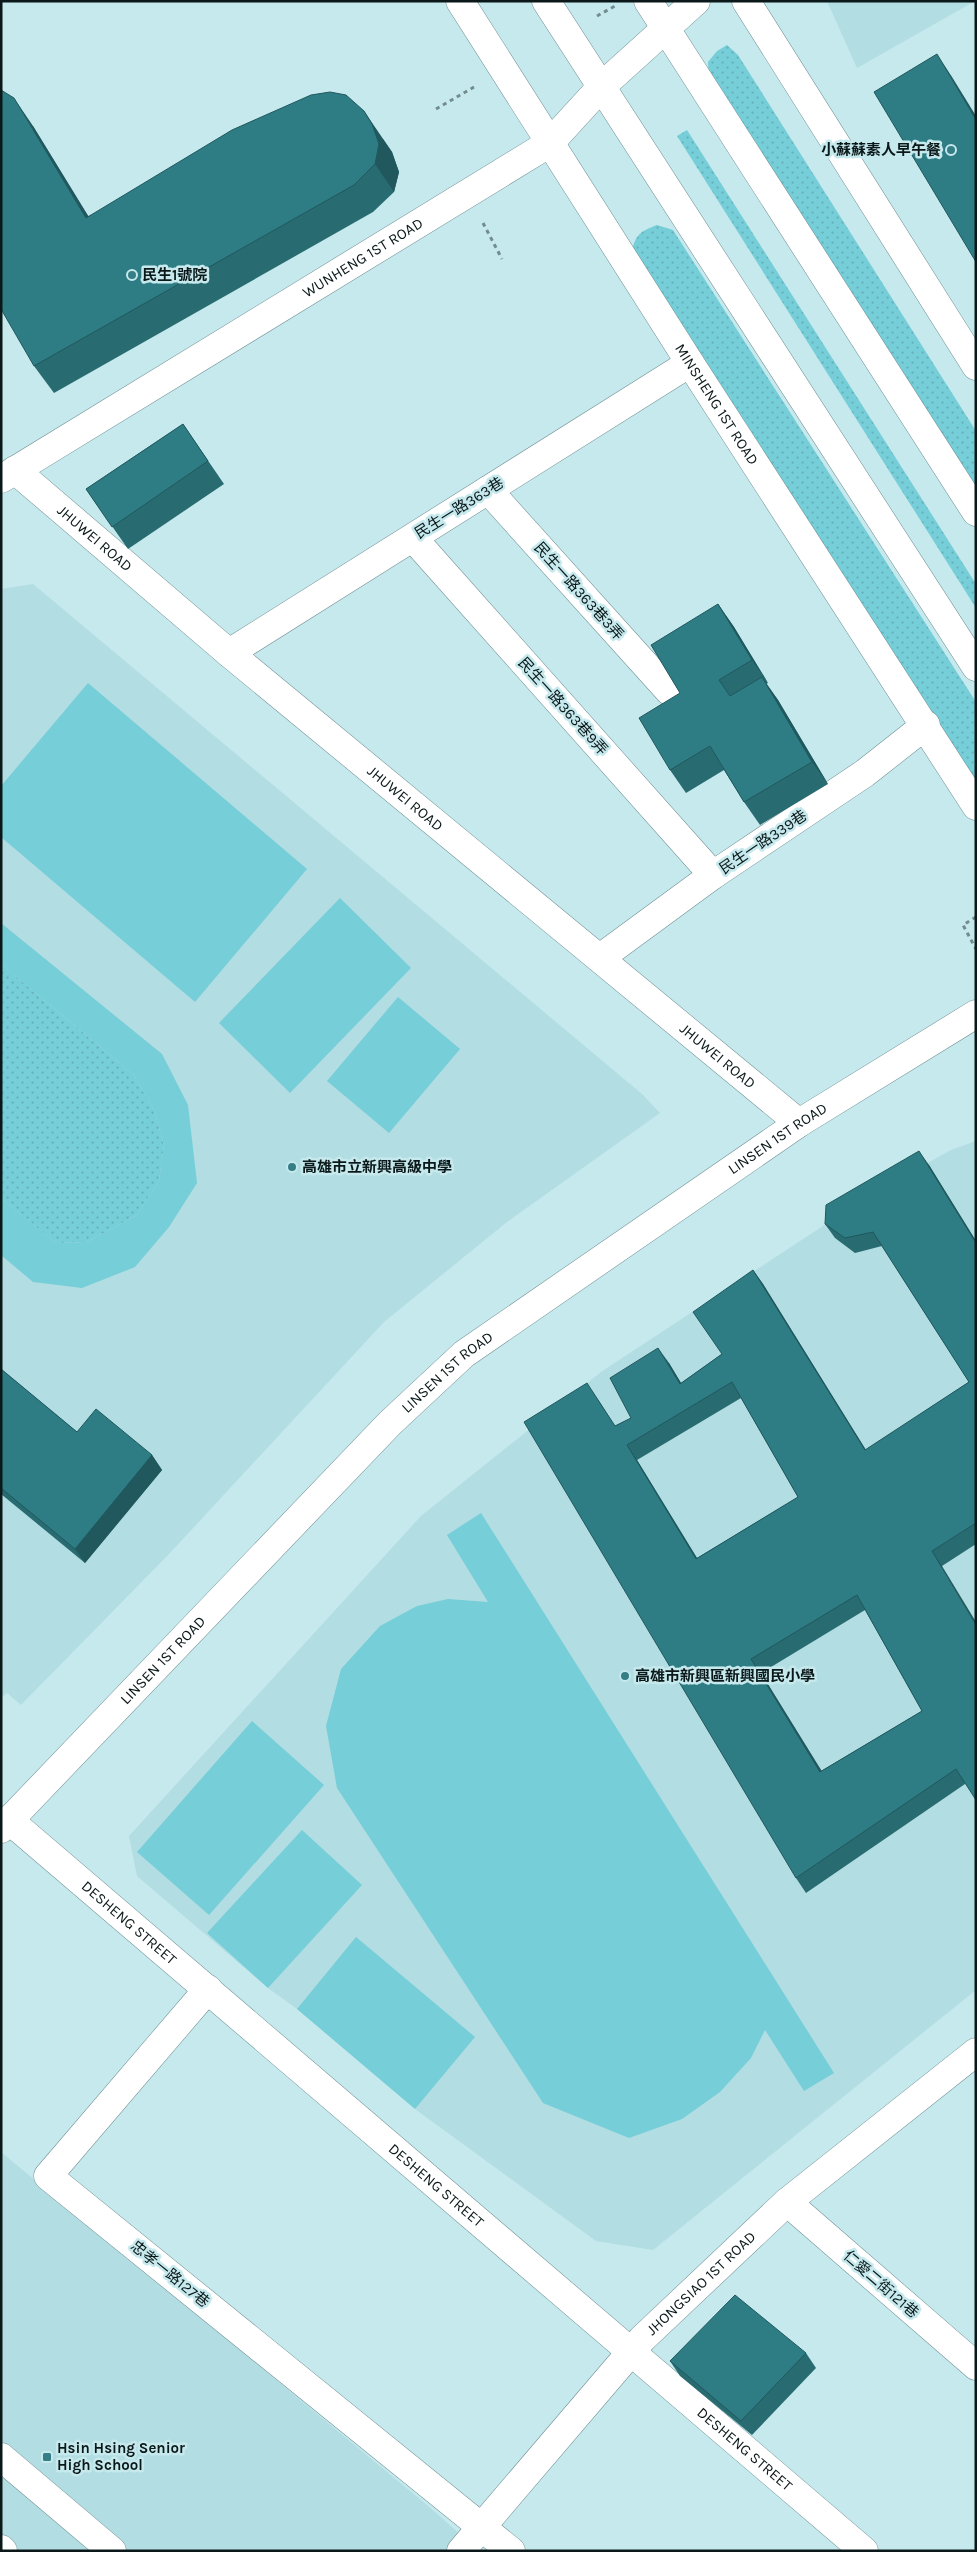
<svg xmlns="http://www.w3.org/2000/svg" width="977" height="2552" font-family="Karla,'Noto Sans TC',sans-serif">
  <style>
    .built { fill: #b2dde2 }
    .grass { fill: url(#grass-dots) }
    .pitch { fill: #76ced8 }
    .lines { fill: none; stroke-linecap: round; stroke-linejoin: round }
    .street-casing { stroke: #709094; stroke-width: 29 }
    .secondary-casing { stroke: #709094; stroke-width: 29 }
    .path { stroke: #738c8e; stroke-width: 3; stroke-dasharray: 4 4; stroke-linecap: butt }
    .street { stroke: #fff; stroke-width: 28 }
    .secondary { stroke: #fff; stroke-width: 28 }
    .wall { fill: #286c72; fill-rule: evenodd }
    .shaded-wall { fill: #20585d }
    .building { fill: #2e7d85; stroke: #20585d; fill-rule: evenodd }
    .poi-dot { fill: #367e86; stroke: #c6e9ed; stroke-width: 2 }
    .labels { text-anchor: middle; stroke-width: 5; stroke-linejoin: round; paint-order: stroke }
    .poi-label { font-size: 15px; font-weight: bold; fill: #0b1819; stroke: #c6e9ed; text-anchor: start }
    .street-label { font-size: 15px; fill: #0b1819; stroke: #c6e9ed }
  </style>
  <defs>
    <pattern id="grass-dots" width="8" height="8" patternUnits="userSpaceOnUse" patternTransform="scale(1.25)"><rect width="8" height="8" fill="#76ced8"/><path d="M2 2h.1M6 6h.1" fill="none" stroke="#65b0b9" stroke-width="1.8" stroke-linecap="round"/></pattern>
  </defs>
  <rect width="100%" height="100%" fill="#c6e9ed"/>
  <g class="built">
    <path d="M 827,1 L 975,1 L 857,68 Z"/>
    <path d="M 33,584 L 642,1094 L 660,1113 L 507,1222 L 384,1322 L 169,1554 L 21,1705 L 7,1693 L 1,1698 L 1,589 Z"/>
    <path d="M 976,1141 L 976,1990 L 653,2250 L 596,2241 L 415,2109 L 297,2009 L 268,1988 L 137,1876 L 129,1836 L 421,1516 L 601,1372 L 867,1197 L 951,1150 Z"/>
    <path d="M 1,2152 L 427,2505 L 479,2551 L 1,2551 Z"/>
  </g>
  <g class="grass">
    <path d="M 727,45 L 738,55 L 976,431 L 976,497 L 709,79 L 708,62 L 717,51 Z"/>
    <path d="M 687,130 L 976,584 L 976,608 L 677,136 Z"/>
    <path d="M 657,225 L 673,230 L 976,702 L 976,794 L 632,250 C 636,234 641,231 657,225 Z"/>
    <path d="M 1,964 L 134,1075 L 154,1110 L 164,1145 L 159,1181 L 137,1215 L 87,1242 L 56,1243 L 1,1198 Z"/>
  </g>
  <g class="pitch">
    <path d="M 88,683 L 307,869 L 195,1002 L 1,837 L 1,786 Z"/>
    <path d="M 340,898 L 411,968 L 290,1093 L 219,1023 Z"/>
    <path d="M 1,923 L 162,1054 L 188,1105 L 197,1183 L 169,1227 L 135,1267 L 82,1288 L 33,1282 L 1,1255 L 1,1198 L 56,1243 L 87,1242 L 137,1215 L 159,1181 L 164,1145 L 154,1110 L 134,1075 L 1,964 Z"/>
    <path d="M 398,997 L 460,1049 L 389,1133 L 327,1081 Z"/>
    <path d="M 481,1513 L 834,2073 L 804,2091 L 765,2030 L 751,2058 L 720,2092 L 682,2119 L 629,2138 L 543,2103 L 337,1788 L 326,1726 L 341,1669 L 380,1626 L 417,1606 L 448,1599 L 488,1602 L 447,1535 Z"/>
    <path d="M 252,1721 L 324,1785 L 209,1915 L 137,1852 Z"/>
    <path d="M 302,1830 L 362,1885 L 268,1988 L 207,1933 Z"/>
    <path d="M 356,1937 L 475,2037 L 415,2109 L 297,2009 Z"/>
  </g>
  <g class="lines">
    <defs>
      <g id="street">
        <path id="s1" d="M 15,470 L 229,653 L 799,1123"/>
        <path id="s2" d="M 1,479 L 550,143 L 602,86 L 696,1"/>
        <path d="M 488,490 L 669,691"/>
        <path d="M 413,538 L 713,875"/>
        <path d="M 229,653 L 690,363"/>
        <path d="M 600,958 L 713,875 L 865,773 L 926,725"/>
        <path id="s3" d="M 9,1820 L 864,2551"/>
        <path id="s4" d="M 1,1829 L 390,1423 L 464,1354 L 799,1123 L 976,1014"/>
        <path d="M 208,1989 L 48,2176 L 511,2551"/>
        <path d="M 787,2202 L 976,2366"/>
        <path id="s5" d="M 461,2551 L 642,2339 L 787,2202 L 976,2052"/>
      </g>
      <g id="secondary">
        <path id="s6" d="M 460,1 L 690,363 L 976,806"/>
        <path d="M 546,1 L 976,667"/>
        <path d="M 648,1 L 976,512"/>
        <path d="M 746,1 L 976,366"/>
        <path d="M 1,2457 L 112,2551"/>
        <path d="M 1,2549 L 3,2551"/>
      </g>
    </defs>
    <use href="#street" class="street-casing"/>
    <use href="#secondary" class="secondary-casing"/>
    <g class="path">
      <path d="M 597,16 L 615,6"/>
      <path d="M 436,109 L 474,87"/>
      <path d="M 483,223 L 502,259"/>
      <path d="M 976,917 L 963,925 L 976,949"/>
    </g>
    <use href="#street" class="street"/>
    <use href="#secondary" class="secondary"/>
  </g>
  <g class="wall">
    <path d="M 33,126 L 88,216 L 383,139 L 392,152 L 399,172 L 394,192 L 373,212 L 54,393 L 34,366 Z"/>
    <path d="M 183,424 L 224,484 L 128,549 L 86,489 Z"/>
    <path d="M 718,604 L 734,627 L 768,683 L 766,684 L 778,700 L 828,784 L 760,825 L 744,802 L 724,770 L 686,793 L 670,770 L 680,693 Z"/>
    <path d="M 929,1165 L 976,1241 L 976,1544 L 942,1566 L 965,1784 L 806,1893 L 796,1878 L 597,1398 L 615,1426 L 631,1418 L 669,1363 L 681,1383 L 722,1354 L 753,1270 L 763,1284 L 866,1450 L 969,1382 L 882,1246 L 855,1253 L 835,1238 L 825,1224 ZM 741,1398 L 798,1497 L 697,1558 L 637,1460 ZM 865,1610 L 922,1711 L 821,1771 L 761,1673 Z"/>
    <path d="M 1,1369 L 77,1432 L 152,1455 L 162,1470 L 85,1563 L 1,1494 Z"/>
    <path d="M 806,2353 L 816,2368 L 752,2435 L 680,2376 L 670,2361 Z"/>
  </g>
  <g class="shaded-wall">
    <path d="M 937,54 L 952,77 L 976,116 L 976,120 Z"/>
    <path d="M 14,98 L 33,126 L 106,245 L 86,218 Z"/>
    <path d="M 364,111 L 392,152 L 399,172 L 394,192 L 375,164 Z"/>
    <path d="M 718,604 L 734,627 L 768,683 L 752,660 Z"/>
    <path d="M 762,677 L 778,700 L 828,784 L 812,762 Z"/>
    <path d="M 919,1151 L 929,1165 L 976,1241 L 976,1243 Z"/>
    <path d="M 753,1270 L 763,1284 L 875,1465 L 865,1450 Z"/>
    <path d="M 658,1348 L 669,1363 L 690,1398 L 680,1384 Z"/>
    <path d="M 627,1445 L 637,1460 L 706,1573 L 696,1559 Z"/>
    <path d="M 152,1455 L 162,1470 L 85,1563 L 75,1549 Z"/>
    <path d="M 932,1551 L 942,1566 L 976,1622 L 976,1625 Z"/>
    <path d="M 751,1659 L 761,1673 L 831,1786 L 820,1772 Z"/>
  </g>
  <g class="building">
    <path d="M 937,54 L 976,120 L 976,262 L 874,92 Z"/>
    <path d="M 1,90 L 14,98 L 86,218 L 232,130 L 311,95 L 330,92 L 346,95 L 364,111 L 372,124 L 379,144 L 375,164 L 354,185 L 34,366 L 1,309 Z"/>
    <path d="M 183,424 L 208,461 L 112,527 L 86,489 Z"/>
    <path d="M 718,604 L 752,660 L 719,680 L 730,696 L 762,677 L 812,762 L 744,802 L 710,746 L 670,770 L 639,718 L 680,693 L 651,645 Z"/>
    <path d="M 919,1151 L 976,1243 L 976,1523 L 932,1551 L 976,1625 L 976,1800 L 956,1769 L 796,1878 L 524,1422 L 587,1383 L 615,1426 L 631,1418 L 610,1378 L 658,1348 L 680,1384 L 722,1354 L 693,1312 L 753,1270 L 865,1450 L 969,1382 L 873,1232 L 845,1238 L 825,1224 L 826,1205 ZM 732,1382 L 798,1497 L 696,1559 L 627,1445 ZM 857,1595 L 922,1711 L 820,1772 L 751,1659 Z"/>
    <path d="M 1,1369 L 77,1432 L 96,1409 L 152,1455 L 75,1549 L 1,1488 Z"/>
    <path d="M 735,2295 L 806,2353 L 741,2421 L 670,2361 Z"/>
  </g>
  <g class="poi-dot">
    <circle cx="951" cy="150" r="5"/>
    <circle cx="132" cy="275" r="5"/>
    <circle cx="292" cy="1167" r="5"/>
    <circle cx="625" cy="1676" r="5"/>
    <rect x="42" y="2452" width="10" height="10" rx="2.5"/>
  </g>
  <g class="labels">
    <g class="poi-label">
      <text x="941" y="155" text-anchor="end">小蘇蘇素人早午餐</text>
      <text x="142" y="280">民生1號院</text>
      <text x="302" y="1172">高雄市立新興高級中學</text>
      <text x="635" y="1681">高雄市新興區新興國民小學</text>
      <text x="57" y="2453">Hsin Hsing Senior<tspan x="57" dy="17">High School</tspan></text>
    </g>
    <g class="street-label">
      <text dy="5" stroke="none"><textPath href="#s2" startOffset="424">WUNHENG 1ST ROAD</textPath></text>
      <text dy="5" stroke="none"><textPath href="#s6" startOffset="478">MINSHENG 1ST ROAD</textPath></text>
      <text transform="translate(459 508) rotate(-32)" y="5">民生一路363巷</text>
      <text dy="5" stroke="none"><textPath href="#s1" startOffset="105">JHUWEI ROAD</textPath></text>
      <text transform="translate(579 591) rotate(48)" y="5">民生一路363巷3弄</text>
      <text transform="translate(563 706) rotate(48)" y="5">民生一路363巷9弄</text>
      <text dy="5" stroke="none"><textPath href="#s1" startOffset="510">JHUWEI ROAD</textPath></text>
      <text transform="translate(763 842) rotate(-34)" y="5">民生一路339巷</text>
      <text dy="5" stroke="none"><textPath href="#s1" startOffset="915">JHUWEI ROAD</textPath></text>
      <text dy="5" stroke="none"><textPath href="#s4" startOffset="1044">LINSEN 1ST ROAD</textPath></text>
      <text dy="5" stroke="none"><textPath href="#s4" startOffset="639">LINSEN 1ST ROAD</textPath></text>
      <text dy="5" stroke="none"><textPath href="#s4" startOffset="234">LINSEN 1ST ROAD</textPath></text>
      <text dy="5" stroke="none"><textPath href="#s3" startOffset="158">DESHENG STREET</textPath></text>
      <text dy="5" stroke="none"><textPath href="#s3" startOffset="562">DESHENG STREET</textPath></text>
      <text transform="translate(170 2274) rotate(39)" y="5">忠孝一路127巷</text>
      <text dy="5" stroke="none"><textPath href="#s5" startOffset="360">JHONGSIAO 1ST ROAD</textPath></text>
      <text transform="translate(881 2284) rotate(41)" y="5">仁愛二街121巷</text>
      <text dy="5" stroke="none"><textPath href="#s3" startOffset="968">DESHENG STREET</textPath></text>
    </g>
  </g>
  <rect width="977" height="2552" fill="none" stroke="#0b1819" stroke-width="5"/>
</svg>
